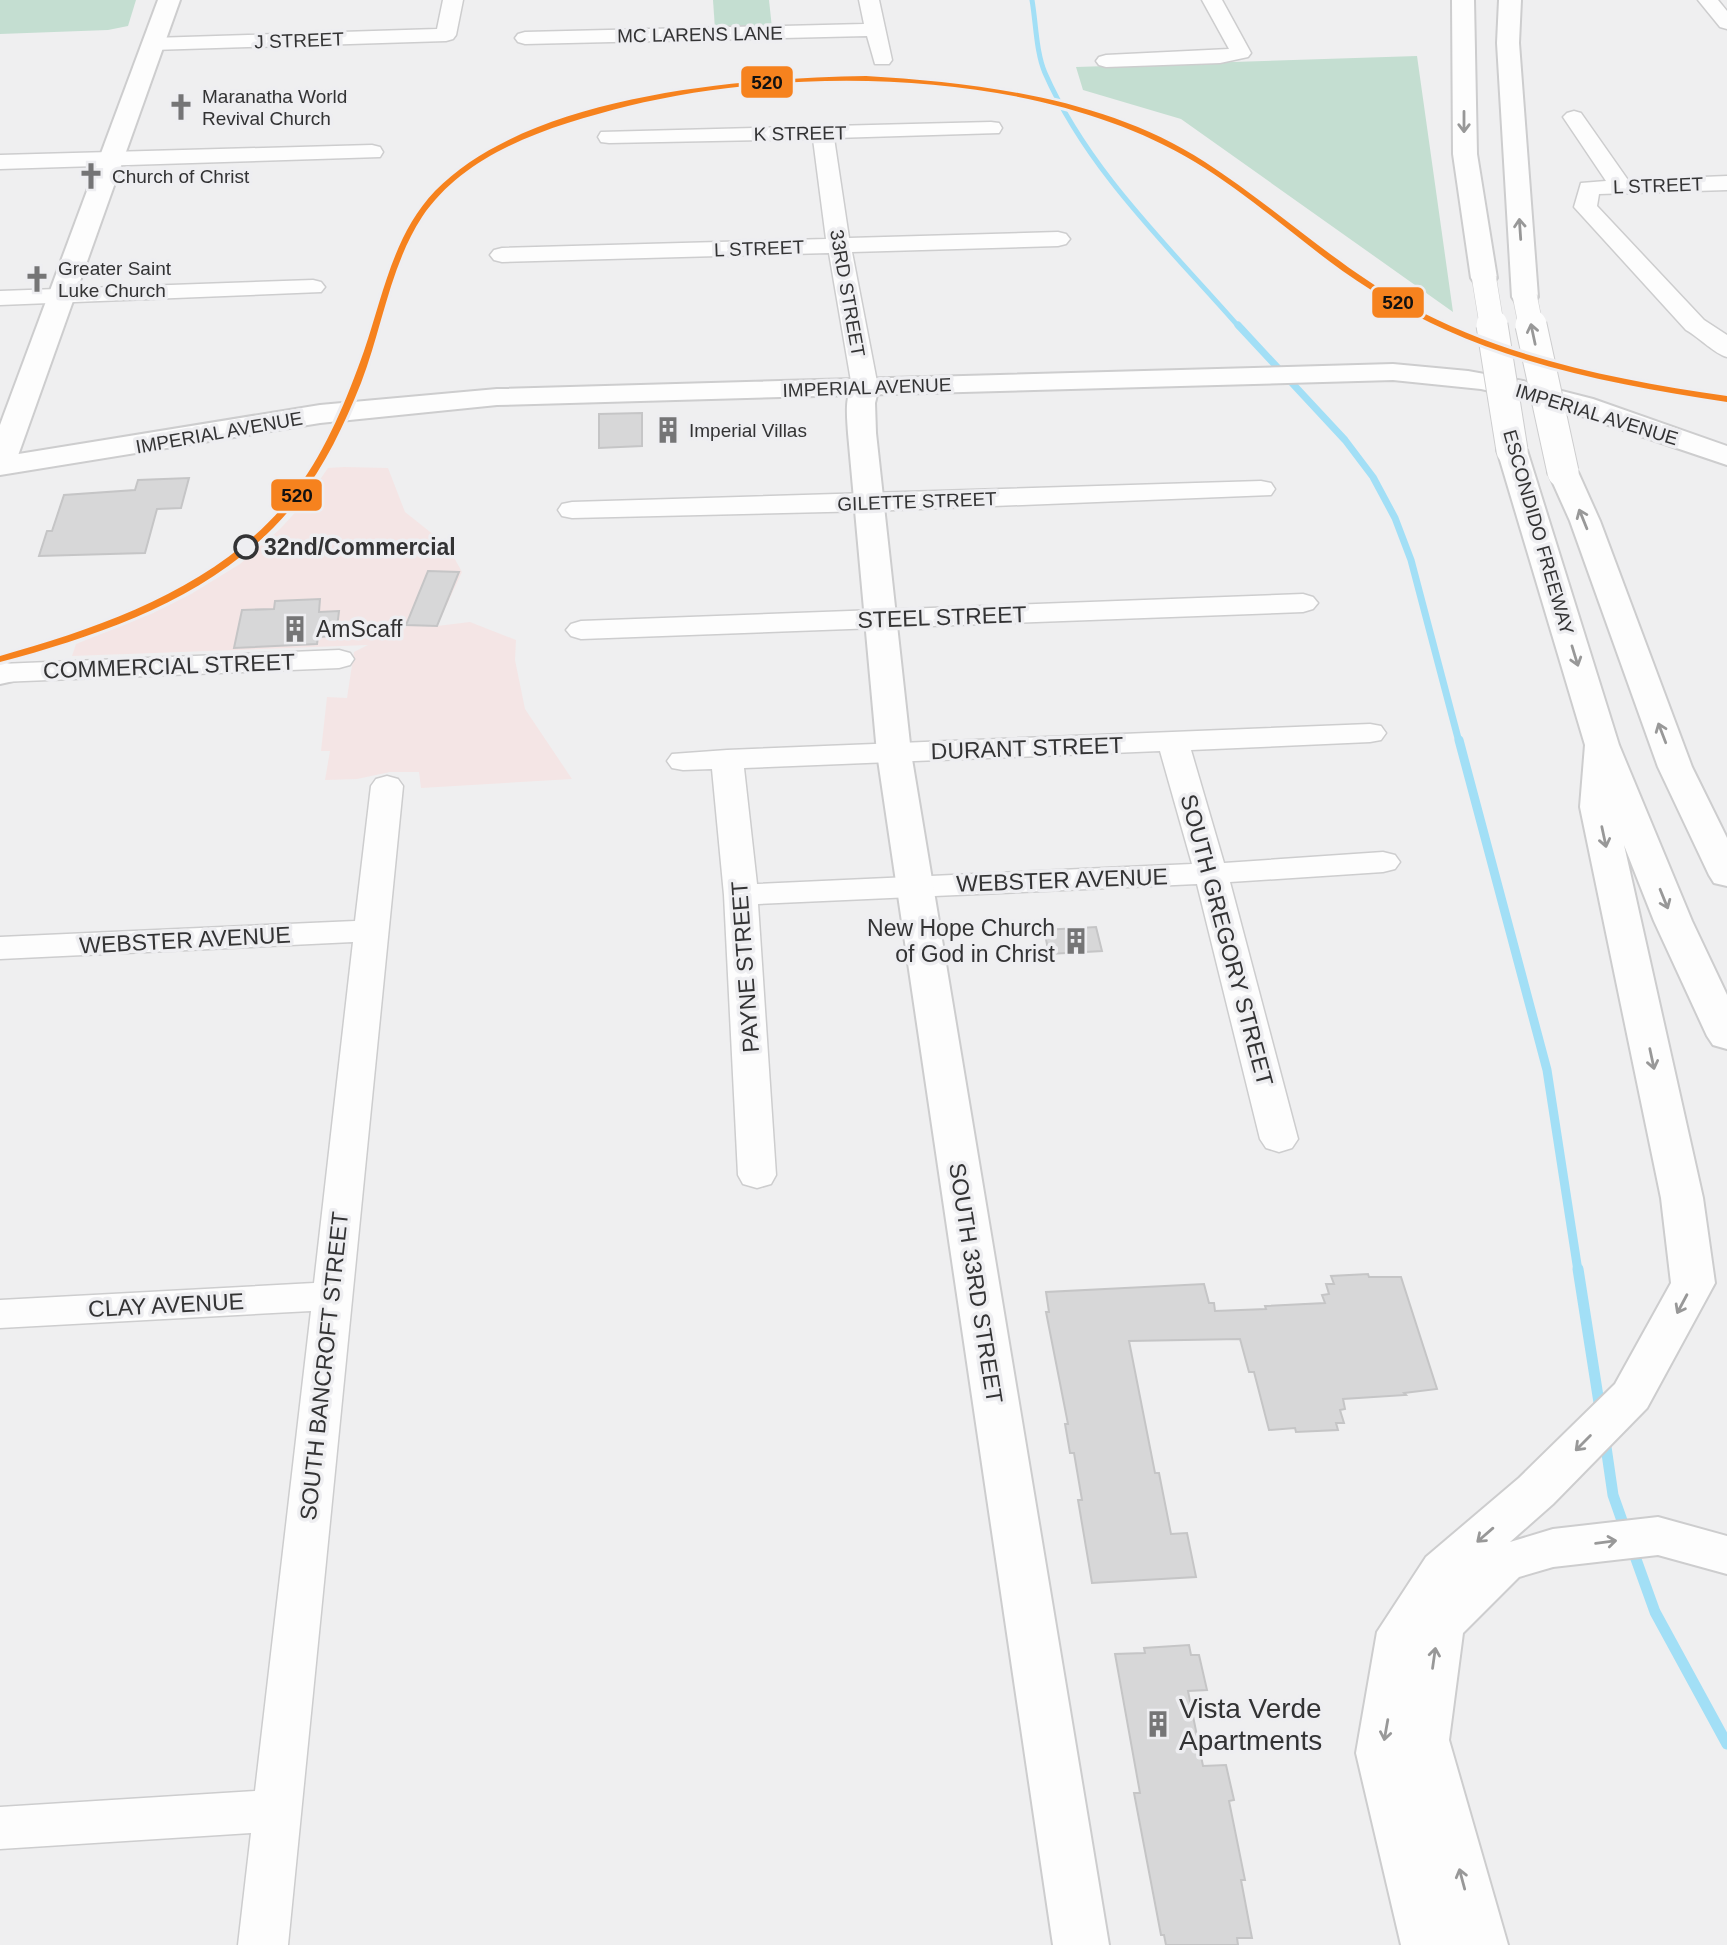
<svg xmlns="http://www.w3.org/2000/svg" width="1727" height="1945" font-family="Arial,sans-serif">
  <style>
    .industrial { fill: #f4e5e5 }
    .green { fill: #c4ded1 }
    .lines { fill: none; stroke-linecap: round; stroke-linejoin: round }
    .stream-far3 { stroke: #a2dff6; stroke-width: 5 }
    .stream-far2 { stroke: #a2dff6; stroke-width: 7 }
    .stream-far1 { stroke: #a2dff6; stroke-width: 9 }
    .stream { stroke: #a2dff6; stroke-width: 11 }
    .building { fill: #d7d7d8; stroke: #c5c5c6; stroke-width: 2 }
    .minor-casing { stroke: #cdcdce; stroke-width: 3 }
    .tertiary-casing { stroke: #cdcdce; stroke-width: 4 }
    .secondary-casing { stroke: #cdcdce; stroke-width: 4 }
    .primary-casing { stroke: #cdcdce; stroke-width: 4 }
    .motorway-casing { stroke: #cdcdce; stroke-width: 4 }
    .minor { fill: #fdfdfd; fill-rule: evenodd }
    .tertiary { fill: #fdfdfd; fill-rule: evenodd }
    .secondary { fill: #fdfdfd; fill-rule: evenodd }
    .primary { fill: #fdfdfd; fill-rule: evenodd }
    .motorway { fill: #fdfdfd; fill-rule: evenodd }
    .motorway-bridge-far1-casing { stroke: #cdcdce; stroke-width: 25; stroke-linecap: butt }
    .motorway-bridge-casing { stroke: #cdcdce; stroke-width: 33; stroke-linecap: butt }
    .motorway-bridge-far1 { stroke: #fdfdfd; stroke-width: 24 }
    .motorway-bridge { stroke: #fdfdfd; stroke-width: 31 }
    .rail-1-casing { stroke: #eeeef1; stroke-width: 6 }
    .rail-1 { fill: #f6821e; fill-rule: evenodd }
    .oneway { stroke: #989898 }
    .stop-dot { fill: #eeeef1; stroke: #333334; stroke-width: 3.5 }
    .labels { text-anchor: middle; stroke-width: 7; stroke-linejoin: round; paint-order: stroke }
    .far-street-label { font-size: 19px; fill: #333334; stroke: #eeeef1 }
    .far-poi-label { font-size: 19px; fill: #333334; stroke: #eeeef1; text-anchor: start }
    .stop-label { font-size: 23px; font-weight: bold; fill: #333334; stroke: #eeeef1; text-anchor: start }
    .street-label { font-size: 23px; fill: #333334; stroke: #eeeef1 }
    .poi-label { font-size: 23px; fill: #333334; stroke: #eeeef1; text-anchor: start }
    .near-poi-label { font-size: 28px; fill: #333334; stroke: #eeeef1; text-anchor: start }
    .line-badge { stroke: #eeeef1; stroke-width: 2.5 }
    .pale-badge-label { font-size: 19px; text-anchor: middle; font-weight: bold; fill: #111 }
  </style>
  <rect width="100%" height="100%" fill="#efeff0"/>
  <path class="industrial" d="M 344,467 L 388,468 L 405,512 L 439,539 L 451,552 L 462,572 L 437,626 L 470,622 L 516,640 L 515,660 L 525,709 L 572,779 L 421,788 L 419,772 L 390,772 L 357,779 L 325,780 L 330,751 L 321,751 L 327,697 L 347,698 L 354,652 L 368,645 L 72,656 L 76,644 L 153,613 L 191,594 L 240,564 L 280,529 L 303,504 L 328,468 Z"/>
  <g class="green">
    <path d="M 0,0 L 136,0 L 128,26 L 108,30 L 0,34 Z"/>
    <path d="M 713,0 L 769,0 L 772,28 L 715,29 Z"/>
    <path d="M 1417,56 L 1453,312 L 1181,119 L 1083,90 L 1076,67 Z"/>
  </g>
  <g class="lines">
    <path class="stream-far3" d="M 1032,0 C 1036,23 1036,52 1045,73 C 1088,171 1170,248 1239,327"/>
    <path class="stream-far2" d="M 1238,325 L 1345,440 L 1373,477 L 1395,518 L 1411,560 L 1459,742"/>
    <path class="stream-far1" d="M 1459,740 L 1547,1070 L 1578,1271"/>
    <g class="stream">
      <path d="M 1578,1269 L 1600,1409"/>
      <path d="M 1605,1440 L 1613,1495 L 1626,1532"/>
      <path d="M 1632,1548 L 1655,1612 L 1727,1744"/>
    </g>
  </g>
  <g class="building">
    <path d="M 642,413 L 642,446 L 599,448 L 599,414 Z"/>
    <path d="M 189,478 L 181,508 L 157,509 L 145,553 L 39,556 L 47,531 L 52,531 L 64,495 L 135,490 L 138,480 Z"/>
    <path d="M 428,571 L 459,572 L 437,626 L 406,625 Z"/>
    <path d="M 320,599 L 319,612 L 339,611 L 336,636 L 318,637 L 317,644 L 234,648 L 242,610 L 274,609 L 275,601 Z"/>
    <path d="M 1096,927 L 1102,951 L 1049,954 L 1044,930 Z"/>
    <path d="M 1368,1274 L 1369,1277 L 1401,1277 L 1437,1389 L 1404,1393 L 1406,1395 L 1343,1399 L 1345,1409 L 1340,1410 L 1344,1423 L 1336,1423 L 1338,1430 L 1296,1432 L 1295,1428 L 1269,1430 L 1254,1372 L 1249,1372 L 1240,1339 L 1129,1341 L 1155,1473 L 1159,1473 L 1171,1534 L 1187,1533 L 1196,1577 L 1092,1583 L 1078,1500 L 1082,1500 L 1074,1453 L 1070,1453 L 1065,1424 L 1068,1424 L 1046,1312 L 1049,1312 L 1046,1292 L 1204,1284 L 1209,1303 L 1214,1303 L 1215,1311 L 1266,1309 L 1265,1306 L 1325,1303 L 1322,1295 L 1329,1294 L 1326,1284 L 1334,1284 L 1331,1276 Z"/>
    <path d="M 1189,1645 L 1191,1655 L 1199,1655 L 1207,1690 L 1188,1691 L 1203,1766 L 1226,1765 L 1234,1800 L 1229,1801 L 1245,1880 L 1241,1880 L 1252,1938 L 1237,1938 L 1238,1945 L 1166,1945 L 1164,1935 L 1161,1935 L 1134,1793 L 1140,1793 L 1115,1654 L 1145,1653 L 1144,1648 Z"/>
  </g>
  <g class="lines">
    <defs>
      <g id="minor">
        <path d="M 443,0 L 463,0 L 456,35 L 453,39 L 446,41 L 152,50 L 145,48 L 142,44 L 145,40 L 152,38 L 437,29 Z"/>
        <path d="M 859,0 L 879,0 L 892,60 L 889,64 L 875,64 L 867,36 L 525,44 L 518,42 L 515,38 L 518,34 L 525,32 L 864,24 Z"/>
        <path d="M 1202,0 L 1222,0 L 1251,53 L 1248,57 L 1220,63 L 1106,67 L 1099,65 L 1096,61 L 1099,57 L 1106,55 L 1229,49 Z"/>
        <path d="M 1698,0 L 1718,0 L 1727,11 L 1727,29 L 1720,27 Z"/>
        <path d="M 1574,111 L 1581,113 L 1628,180 L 1727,176 L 1727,190 L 1599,194 L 1597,206 L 1704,320 L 1727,335 L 1727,357 C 1715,354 1700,338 1686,330 L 1574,207 L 1581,183 L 1606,181 L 1563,117 L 1567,113 Z"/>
        <path d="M 991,122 L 999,123 L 1002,128 L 999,133 L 834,138 L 849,238 L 1058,232 L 1066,234 L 1070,239 L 1066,244 L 1058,246 L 852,252 L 878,387 L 874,392 L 865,395 L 856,392 L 852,387 L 829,253 L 502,262 L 494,260 L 490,255 L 494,250 L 502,248 L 826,239 L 813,139 L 609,143 L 601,142 L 598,137 L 601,132 Z"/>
        <path d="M 372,145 L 380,147 L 383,152 L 380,157 L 0,169 L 0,155 Z"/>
        <path d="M 313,280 L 321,282 L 325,287 L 321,292 L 0,305 L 0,291 Z"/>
        <path d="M 1261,481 L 1271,483 L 1275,489 L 1271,495 L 870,511 L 572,518 L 562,516 L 558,510 L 562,504 L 572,502 Z"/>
        <path d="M 1303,594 L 1313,597 L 1318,603 L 1313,609 L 1303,612 L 581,639 L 571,636 L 566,630 L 571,624 L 581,621 Z"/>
        <path d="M 339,650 L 350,653 L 354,659 L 350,665 L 339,668 L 0,682 L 0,664 Z"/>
        <path d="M 1370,724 L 1381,726 L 1386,733 L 1381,740 L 1370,742 L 1191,750 L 1224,863 L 1383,852 L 1395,855 L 1400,862 L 1395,869 L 1383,872 L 1230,882 L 1298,1139 L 1292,1148 L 1279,1152 L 1266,1148 L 1260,1139 L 1197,884 L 758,904 L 776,1175 L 771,1184 L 757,1188 L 743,1184 L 738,1175 L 724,895 L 712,769 L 683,770 L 672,768 L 667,761 L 672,754 L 727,750 ZM 1160,751 L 1192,864 L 757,884 L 744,768 Z"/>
        <path d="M 387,776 L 398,779 L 403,786 L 288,1945 L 238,1945 L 251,1833 L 0,1849 L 0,1807 L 255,1791 L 311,1311 L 0,1328 L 0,1300 L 314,1283 L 353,942 L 0,959 L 0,937 L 355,921 L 371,786 L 376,779 Z"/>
      </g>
      <path id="tertiary" d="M 865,379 L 875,381 L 879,387 L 875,403 L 876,433 L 911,753 L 1109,1945 L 1053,1945 L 877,753 L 848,433 C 847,415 844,396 855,381 Z"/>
      <g id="secondary">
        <path d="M 158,0 L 180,0 L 15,464 L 10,470 L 0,473 L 0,425 Z"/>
        <path d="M 6,663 L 18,666 L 23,673 L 18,680 L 0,684 L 0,664 Z"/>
      </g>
      <path id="primary" d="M 1393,364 L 1468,371 L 1523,381 L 1593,399 L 1727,446 L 1727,465 L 1543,403 L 1481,389 L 1393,380 L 497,405 L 320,423 L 0,475 L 0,457 L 320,405 L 497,389 Z"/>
      <g id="motorway">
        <path d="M 1452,0 L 1474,0 L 1477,154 L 1497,278 L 1493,284 L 1484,286 L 1475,284 L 1471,278 L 1453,154 Z"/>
        <path d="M 1499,0 L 1521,0 L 1519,43 L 1538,297 L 1534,303 L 1525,305 L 1516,303 L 1512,297 L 1497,43 Z"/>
        <path d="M 1512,441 L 1522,444 L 1527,450 L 1619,745 L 1692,921 L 1727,995 L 1727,1049 L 1713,1045 L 1707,1036 L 1654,921 L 1624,845 L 1703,1198 L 1715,1283 L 1647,1408 L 1553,1504 L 1510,1542 L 1553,1529 L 1658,1517 L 1727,1536 L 1727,1574 L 1658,1555 L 1553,1567 L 1519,1577 L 1463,1633 L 1449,1740 L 1508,1945 L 1401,1945 L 1356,1753 L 1377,1632 L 1426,1557 L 1519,1478 L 1615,1384 L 1671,1283 L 1661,1198 L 1580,807 L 1585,745 L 1497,450 L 1502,444 Z"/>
        <path d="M 1563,463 L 1573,466 L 1578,472 L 1600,521 L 1692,767 L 1727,838 L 1727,886 L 1714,883 L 1709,875 L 1658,767 L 1570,521 L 1548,472 L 1553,466 Z"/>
      </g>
    </defs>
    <use href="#minor" class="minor-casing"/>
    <use href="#tertiary" class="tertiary-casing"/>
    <use href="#secondary" class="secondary-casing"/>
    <use href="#primary" class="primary-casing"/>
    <use href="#motorway" class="motorway-casing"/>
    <use href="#minor" class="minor"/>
    <use href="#tertiary" class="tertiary"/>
    <use href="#secondary" class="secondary"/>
    <use href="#primary" class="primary"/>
    <use href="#motorway" class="motorway"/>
    <defs>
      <g id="motorway-bridge-far1">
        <path d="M 1484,278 L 1492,327"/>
        <path d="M 1525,297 L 1531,327"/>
      </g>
      <g id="motorway-bridge">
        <path d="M 1492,325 L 1512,450"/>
        <path d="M 1531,325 L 1563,472"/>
      </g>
    </defs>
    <use href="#motorway-bridge-far1" class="motorway-bridge-far1-casing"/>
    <use href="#motorway-bridge" class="motorway-bridge-casing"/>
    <use href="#motorway-bridge-far1" class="motorway-bridge-far1"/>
    <use href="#motorway-bridge" class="motorway-bridge"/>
    <defs>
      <path id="rail-1" d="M 866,76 C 980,83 1106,98 1205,162 C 1275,207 1335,265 1408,305 C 1507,359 1618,380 1727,396 L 1727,402 C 1631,387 1535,370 1446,330 C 1404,311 1365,288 1329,261 C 1285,228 1243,191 1195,162 C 1042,69 798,64 628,106 C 554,125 467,150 422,217 C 390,266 382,329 361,383 C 344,425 325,466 297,501 C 224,593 109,633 0,662 L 0,656 C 109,625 227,584 297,489 C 327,448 347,399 364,351 C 383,296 393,235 435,191 C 529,95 738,78 866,76 Z"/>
    </defs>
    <use href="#rail-1" class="rail-1-casing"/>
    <use href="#rail-1" class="rail-1"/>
  </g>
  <defs><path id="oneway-shaft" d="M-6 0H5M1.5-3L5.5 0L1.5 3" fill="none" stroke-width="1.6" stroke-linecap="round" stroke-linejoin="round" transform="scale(1.75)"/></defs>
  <g class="oneway">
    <use href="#oneway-shaft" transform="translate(1464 122) rotate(90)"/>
    <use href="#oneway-shaft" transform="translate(1520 229) rotate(-94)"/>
    <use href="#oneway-shaft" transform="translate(1533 334) rotate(-102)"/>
    <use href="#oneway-shaft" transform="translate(1583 519) rotate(-112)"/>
    <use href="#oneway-shaft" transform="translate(1575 656) rotate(73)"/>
    <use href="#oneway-shaft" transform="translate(1662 733) rotate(-111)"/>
    <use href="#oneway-shaft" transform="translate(1604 837) rotate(78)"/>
    <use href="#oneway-shaft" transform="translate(1664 899) rotate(68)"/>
    <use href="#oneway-shaft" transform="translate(1652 1059) rotate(78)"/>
    <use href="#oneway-shaft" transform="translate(1682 1304) rotate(118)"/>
    <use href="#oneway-shaft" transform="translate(1583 1443) rotate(135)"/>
    <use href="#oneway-shaft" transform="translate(1485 1535) rotate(139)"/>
    <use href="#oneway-shaft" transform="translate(1606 1542) rotate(-7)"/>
    <use href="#oneway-shaft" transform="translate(1434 1658) rotate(-82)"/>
    <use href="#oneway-shaft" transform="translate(1386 1730) rotate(100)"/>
    <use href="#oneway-shaft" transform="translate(1462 1879) rotate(-105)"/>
  </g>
  <defs>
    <symbol id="church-bare" viewBox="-9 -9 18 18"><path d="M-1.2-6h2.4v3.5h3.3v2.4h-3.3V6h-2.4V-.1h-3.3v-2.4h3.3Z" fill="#757576" stroke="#eeeef1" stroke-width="2.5" paint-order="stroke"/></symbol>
    <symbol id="building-bare" viewBox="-9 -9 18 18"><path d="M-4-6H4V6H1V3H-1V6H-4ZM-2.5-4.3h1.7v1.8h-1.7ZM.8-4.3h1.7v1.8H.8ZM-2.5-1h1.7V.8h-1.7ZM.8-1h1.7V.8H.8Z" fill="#757576" stroke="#eeeef1" stroke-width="2.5" paint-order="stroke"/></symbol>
  </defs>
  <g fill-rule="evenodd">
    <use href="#church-bare" x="162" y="88" width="38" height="38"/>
    <use href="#church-bare" x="72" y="157" width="38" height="38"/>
    <use href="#church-bare" x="18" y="260" width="38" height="38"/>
    <use href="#building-bare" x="649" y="411" width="38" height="38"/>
    <use href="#building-bare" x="276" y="610" width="38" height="38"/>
    <use href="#building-bare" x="1057" y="922" width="38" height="38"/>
    <use href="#building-bare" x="1139" y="1705" width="38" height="38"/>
  </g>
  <circle class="stop-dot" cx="246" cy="547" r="11"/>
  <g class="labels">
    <g class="far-street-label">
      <text transform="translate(700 34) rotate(-1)" y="7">MC LARENS LANE</text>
      <text transform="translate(299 40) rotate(-2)" y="7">J STREET</text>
      <text transform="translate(800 133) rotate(-1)" y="7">K STREET</text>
      <text transform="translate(1658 185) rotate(-2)" y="7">L STREET</text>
      <text transform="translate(759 248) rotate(-2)" y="7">L STREET</text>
      <text transform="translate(848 293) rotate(80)" y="7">33RD STREET</text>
      <text transform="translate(867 387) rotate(-2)" y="7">IMPERIAL AVENUE</text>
      <text transform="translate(1597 414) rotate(17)" y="7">IMPERIAL AVENUE</text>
      <text transform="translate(219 432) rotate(-10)" y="7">IMPERIAL AVENUE</text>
      <text transform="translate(917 501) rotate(-2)" y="7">GILETTE STREET</text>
      <text transform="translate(1539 532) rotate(74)" y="7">ESCONDIDO FREEWAY</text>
    </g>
    <g class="far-poi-label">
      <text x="202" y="103">Maranatha World<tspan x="202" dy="22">Revival Church</tspan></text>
      <text x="112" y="183">Church of Christ</text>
      <text x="58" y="275">Greater Saint<tspan x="58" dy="22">Luke Church</tspan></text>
      <text x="689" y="437">Imperial Villas</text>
    </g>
    <g class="stop-label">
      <text x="264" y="555">32nd/Commercial</text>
    </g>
    <g class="street-label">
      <text transform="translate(942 617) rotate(-2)" y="8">STEEL STREET</text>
      <text transform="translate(169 666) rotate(-2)" y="8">COMMERCIAL STREET</text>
      <text transform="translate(1027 748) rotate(-2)" y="8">DURANT STREET</text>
      <text transform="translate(1062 880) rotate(-2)" y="8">WEBSTER AVENUE</text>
      <text transform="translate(185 940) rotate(-3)" y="8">WEBSTER AVENUE</text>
      <text transform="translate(1227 940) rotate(75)" y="8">SOUTH GREGORY STREET</text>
      <text transform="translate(745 967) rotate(-94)" y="8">PAYNE STREET</text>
      <text transform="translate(976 1283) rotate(81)" y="8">SOUTH 33RD STREET</text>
      <text transform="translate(166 1305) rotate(-3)" y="8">CLAY AVENUE</text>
      <text transform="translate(324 1366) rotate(-84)" y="8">SOUTH BANCROFT STREET</text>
    </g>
    <g class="poi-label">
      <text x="316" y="637">AmScaff</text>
      <text x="1055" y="936" text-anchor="end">New Hope Church<tspan x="1055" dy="26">of God in Christ</tspan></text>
    </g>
    <g class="near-poi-label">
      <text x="1179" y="1718">Vista Verde<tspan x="1179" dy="32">Apartments</tspan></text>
    </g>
  </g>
  <g class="line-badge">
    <rect x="740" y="65" width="54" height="34" rx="7" fill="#f6821e"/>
    <rect x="1371" y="286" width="54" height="33" rx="7" fill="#f6821e"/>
    <rect x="270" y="478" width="53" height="34" rx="7" fill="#f6821e"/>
  </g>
  <g class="pale-badge-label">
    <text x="767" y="89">520</text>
    <text x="1398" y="309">520</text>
    <text x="297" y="502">520</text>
  </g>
</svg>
